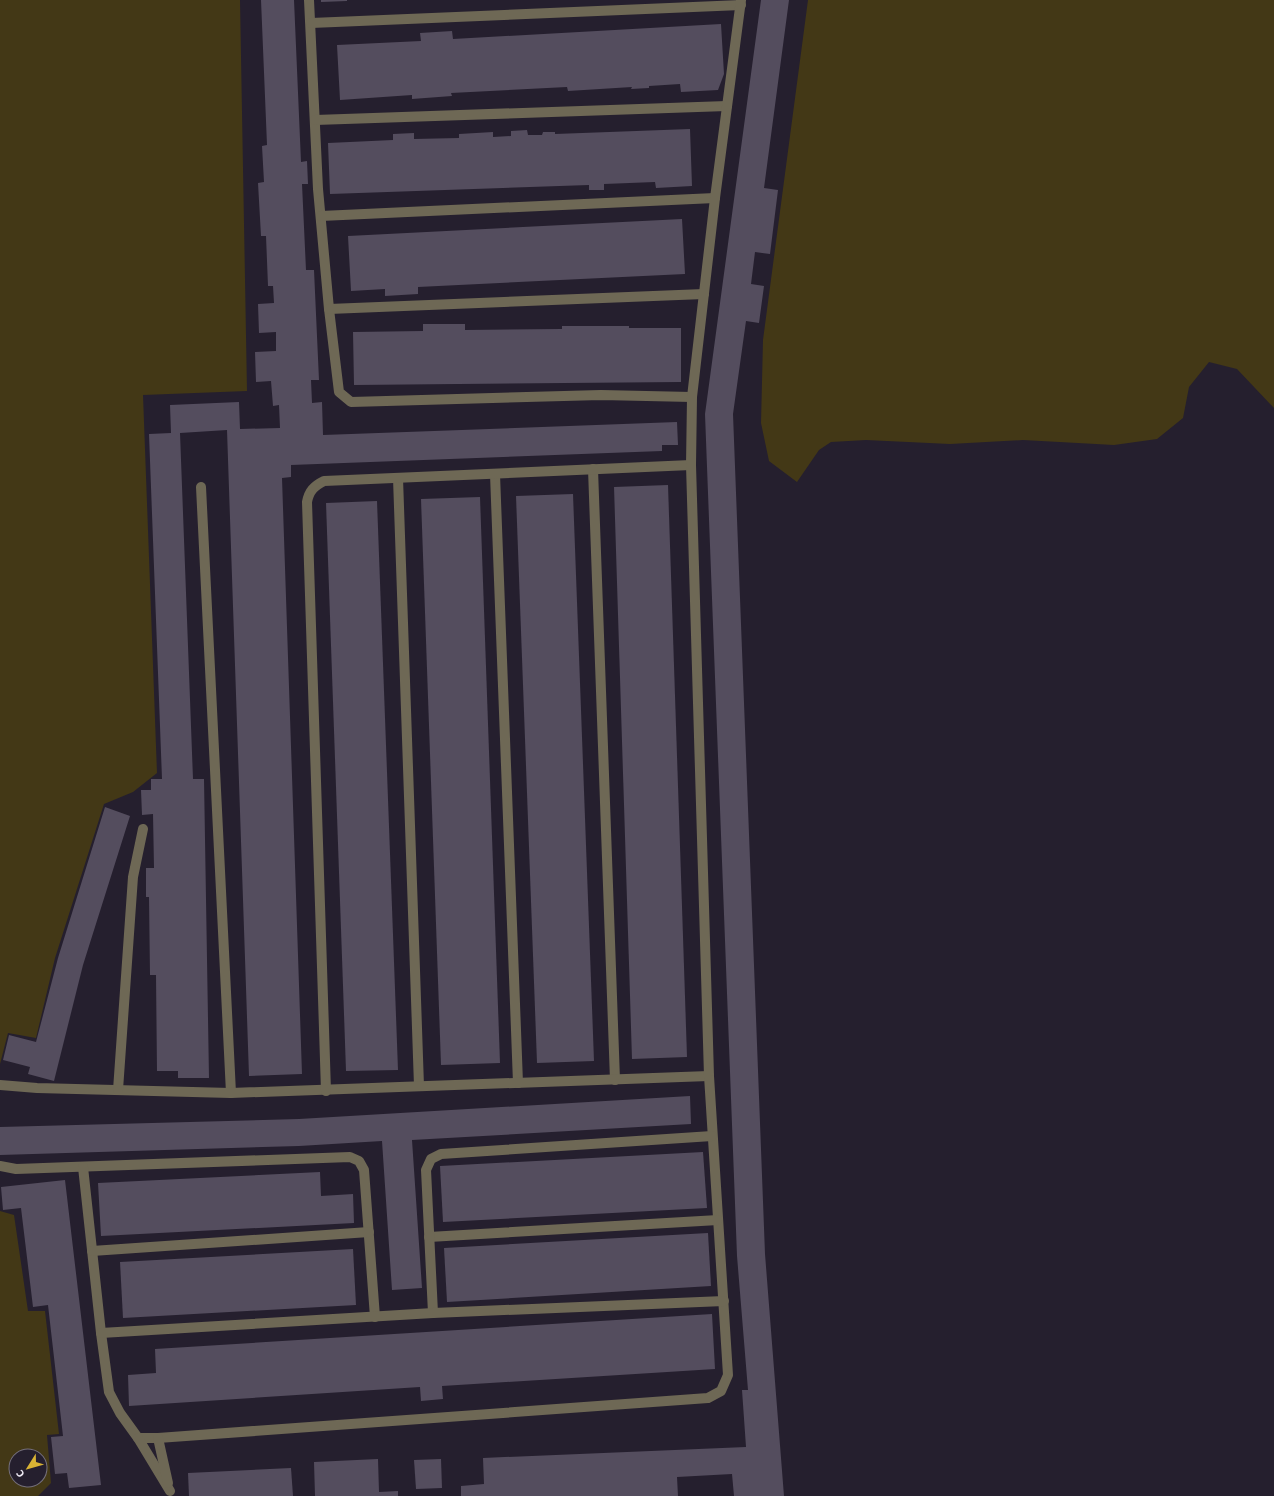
<svg xmlns="http://www.w3.org/2000/svg" width="1274" height="1496" font-family="'Alegreya Sans',sans-serif">
  <style>
    .green { fill: #433816; fill-rule: evenodd }
    .building { fill: #544d5e }
    .lines { fill: none; stroke-linecap: round; stroke-linejoin: round }
    .lane { stroke: #6e6855; stroke-width: 10 }
  </style>
  <rect width="100%" height="100%" fill="#251f2e"/>
  <g class="green">
    <path d="M 0,0 L 240,0 L 247,391 L 143,395 L 157,773 L 133,792 L 104,804 L 55,958 L 36,1038 L 8,1033 L 0,1064 Z"/>
    <path d="M 808,0 L 1274,0 L 1274,408 L 1237,369 L 1209,362 L 1189,387 L 1183,418 L 1157,439 L 1114,445 L 1023,440 L 950,444 L 866,440 L 831,442 L 819,450 L 797,482 L 769,461 L 761,423 L 763,340 Z"/>
    <path d="M 0,1211 L 14,1215 L 28,1311 L 45,1311 L 59,1434 L 47,1435 L 51,1483 L 38,1496 L 0,1496 ZM 16,1456 L 40,1456 L 40,1480 L 16,1480 Z"/>
  </g>
  <g class="building">
    <path d="M 261,0 L 294,0 L 301,162 L 307,161 L 308,184 L 302,184 L 306,270 L 314,270 L 319,380 L 311,380 L 312,403 L 322,402 L 323,435 L 677,422 L 678,445 L 662,445 L 662,451 L 291,465 L 291,477 L 282,478 L 302,1074 L 249,1076 L 227,430 L 180,433 L 193,779 L 204,779 L 209,1078 L 178,1078 L 178,1071 L 157,1071 L 156,975 L 150,975 L 149,897 L 146,897 L 146,868 L 154,868 L 153,814 L 142,815 L 141,790 L 151,790 L 151,779 L 162,779 L 149,434 L 171,433 L 170,405 L 239,402 L 240,429 L 280,428 L 279,405 L 273,406 L 271,381 L 256,382 L 255,352 L 276,351 L 276,332 L 259,333 L 258,304 L 274,303 L 273,286 L 268,286 L 266,236 L 261,236 L 258,183 L 264,182 L 262,146 L 267,145 Z"/>
    <path d="M 321,0 L 347,0 L 347,1 L 321,2 Z"/>
    <path d="M 761,0 L 789,0 L 764,188 L 778,190 L 770,254 L 755,252 L 751,284 L 764,286 L 759,323 L 746,321 L 733,414 L 765,1254 L 784,1496 L 734,1496 L 732,1474 L 677,1477 L 678,1496 L 461,1496 L 461,1486 L 484,1484 L 483,1458 L 746,1447 L 742,1390 L 748,1390 L 737,1256 L 705,414 Z"/>
    <path d="M 721,24 L 724,74 L 718,90 L 681,92 L 680,84 L 649,86 L 649,88 L 631,89 L 632,87 L 568,91 L 567,87 L 451,93 L 452,96 L 412,99 L 412,95 L 340,100 L 337,45 L 421,41 L 420,33 L 452,31 L 453,39 Z"/>
    <path d="M 690,129 L 692,186 L 656,188 L 655,182 L 604,184 L 604,190 L 589,190 L 589,185 L 330,194 L 328,143 L 393,140 L 393,134 L 414,133 L 414,139 L 459,138 L 459,134 L 493,132 L 493,137 L 511,136 L 511,131 L 527,130 L 528,135 L 542,135 L 543,132 L 555,132 L 555,134 Z"/>
    <path d="M 682,219 L 685,274 L 418,287 L 418,294 L 385,296 L 385,289 L 351,291 L 348,236 Z"/>
    <path d="M 423,324 L 465,324 L 465,330 L 562,329 L 562,326 L 629,326 L 629,328 L 681,328 L 681,382 L 354,385 L 353,332 L 423,331 Z"/>
    <path d="M 668,485 L 687,1057 L 632,1059 L 614,487 Z"/>
    <path d="M 573,494 L 594,1061 L 537,1063 L 516,496 Z"/>
    <path d="M 480,497 L 500,1063 L 441,1065 L 421,499 Z"/>
    <path d="M 377,501 L 398,1070 L 346,1071 L 326,503 Z"/>
    <path d="M 105,807 L 130,816 L 83,965 L 54,1081 L 28,1074 L 30,1067 L 3,1060 L 9,1035 L 36,1042 L 58,958 Z"/>
    <path d="M 690,1096 L 691,1124 L 412,1140 L 422,1288 L 392,1290 L 382,1141 L 299,1146 L 0,1155 L 0,1127 L 299,1119 Z"/>
    <path d="M 703,1152 L 707,1208 L 443,1222 L 440,1166 Z"/>
    <path d="M 320,1172 L 321,1196 L 353,1194 L 354,1223 L 101,1236 L 98,1183 Z"/>
    <path d="M 65,1180 L 101,1485 L 69,1488 L 67,1473 L 55,1474 L 51,1437 L 63,1436 L 48,1305 L 33,1307 L 21,1208 L 3,1210 L 1,1187 Z"/>
    <path d="M 708,1233 L 711,1286 L 447,1302 L 444,1248 Z"/>
    <path d="M 353,1249 L 356,1305 L 123,1318 L 120,1262 Z"/>
    <path d="M 712,1314 L 715,1369 L 442,1386 L 443,1399 L 421,1401 L 420,1387 L 129,1406 L 128,1375 L 156,1373 L 155,1349 Z"/>
    <path d="M 378,1459 L 379,1492 L 398,1491 L 398,1496 L 315,1496 L 314,1462 Z"/>
    <path d="M 441,1459 L 442,1488 L 416,1489 L 414,1460 Z"/>
    <path d="M 291,1468 L 293,1496 L 189,1496 L 188,1473 Z"/>
  </g>
  <g class="lines">
    <g class="lane">
      <path d="M 309,0 L 318,189 L 329,309 L 339,392 L 351,402 L 601,395 L 692,397"/>
      <path d="M 311,23 L 741,5"/>
      <path d="M 315,120 L 727,106"/>
      <path d="M 321,216 L 715,198"/>
      <path d="M 329,309 L 704,294"/>
      <path d="M 593,469 L 615,1080"/>
      <path d="M 495,474 L 518,1083"/>
      <path d="M 398,478 L 419,1086"/>
      <path d="M 201,487 L 231,1093"/>
      <path d="M 0,1085 L 37,1088 L 231,1093 L 709,1076"/>
      <path d="M 118,1090 L 133,877 L 143,829"/>
      <path d="M 326,1091 L 307,502 C 309,491 314,486 324,481 L 691,465"/>
      <path d="M 0,1166 L 16,1169 L 350,1157 L 359,1161 L 364,1170 L 375,1317"/>
      <path d="M 83,1167 L 101,1333 L 109,1392 L 120,1413 L 138,1438 L 158,1438 L 708,1398 L 721,1391 L 728,1375 L 709,1076 L 691,465 L 692,397 L 715,198 L 741,0"/>
      <path d="M 429,1237 L 718,1220"/>
      <path d="M 92,1251 L 369,1232"/>
      <path d="M 433,1313 L 426,1170 L 431,1159 L 441,1154 L 712,1136"/>
      <path d="M 101,1333 L 433,1313 L 724,1301"/>
      <path d="M 138,1438 L 170,1491"/>
      <path d="M 158,1438 L 168,1483"/>
    </g>
  </g>
  <g transform="translate(28 1468) rotate(233)"><circle r="19" fill="#251f2e" stroke="#75707d"/>
  <path d="M0-3L7 15L0 10L-7 15Z" fill="#d9b334"/>
  <text y="-6" font-size="11" font-weight="bold" text-anchor="middle" fill="#ede9f3">С</text>
  </g>
</svg>
